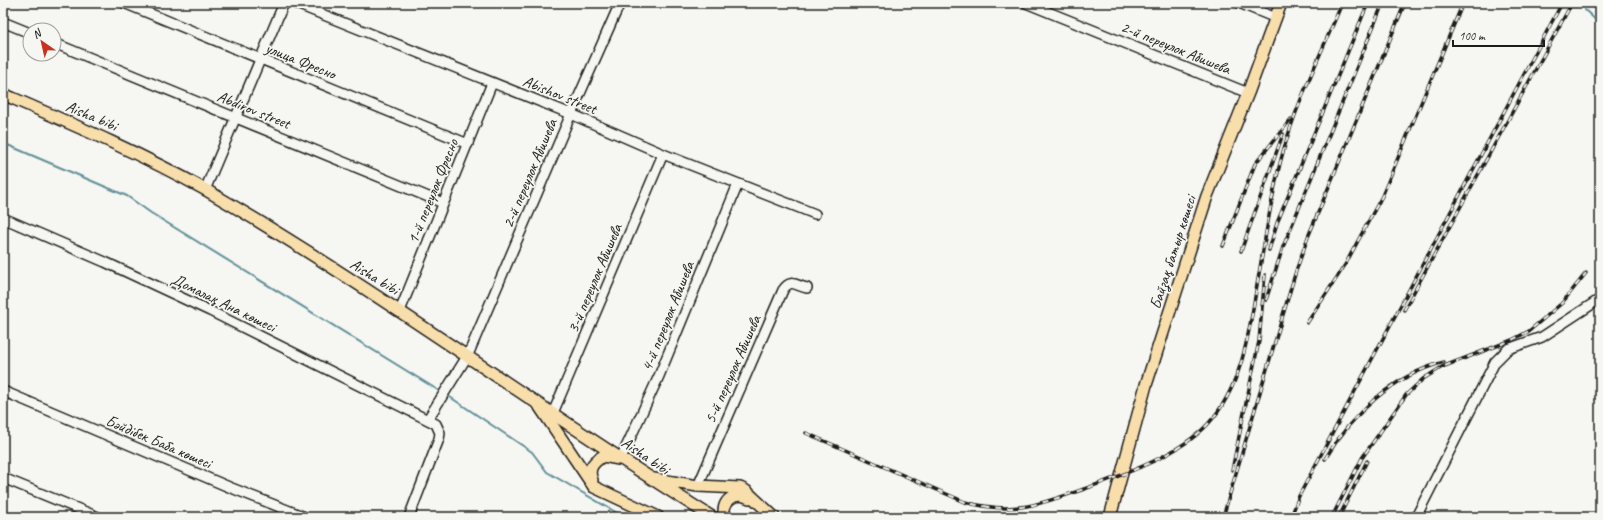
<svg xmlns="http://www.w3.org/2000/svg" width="1603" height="520" font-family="Caveat,sans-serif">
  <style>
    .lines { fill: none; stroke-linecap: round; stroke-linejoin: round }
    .stream { stroke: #619099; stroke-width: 2 }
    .minor-casing { stroke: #1c1c1c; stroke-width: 12 }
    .major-casing { stroke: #1c1c1c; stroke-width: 14 }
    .minor { stroke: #f6f6f2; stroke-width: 9 }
    .major { stroke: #f8deab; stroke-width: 11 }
    .rail-casing { stroke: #1c1c1c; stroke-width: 3.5 }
    .rail { stroke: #f6f6f2; stroke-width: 2; stroke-dasharray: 6; stroke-linecap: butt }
    .labels { text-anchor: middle; stroke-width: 3.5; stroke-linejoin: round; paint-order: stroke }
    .street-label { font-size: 16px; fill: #1c1c1c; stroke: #f6f6f2 }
  </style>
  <rect width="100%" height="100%" fill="#f6f6f2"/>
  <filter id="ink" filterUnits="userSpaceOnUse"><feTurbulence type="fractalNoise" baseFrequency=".025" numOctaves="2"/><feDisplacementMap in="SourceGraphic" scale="8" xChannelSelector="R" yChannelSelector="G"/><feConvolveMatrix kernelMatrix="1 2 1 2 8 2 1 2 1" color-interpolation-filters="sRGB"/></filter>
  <g filter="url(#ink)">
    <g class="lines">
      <g class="stream">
        <path d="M 1585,10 L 1600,24"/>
        <path d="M 3,143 L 127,196 L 151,213 L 441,392"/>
        <path d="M 447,395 L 532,452 L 547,472 L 624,517"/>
      </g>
      <defs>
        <g id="minor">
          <path d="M 124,3 L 468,144"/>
          <path d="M 294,3 L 571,114 L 663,154 L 815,214"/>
          <path d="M 1026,3 L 1248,93"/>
          <path d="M 1239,3 L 1276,18"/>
          <path d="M 3,22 L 30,33"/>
          <path d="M 54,43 L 443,203"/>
          <path d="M 205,190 L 284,3"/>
          <path d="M 3,218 L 105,262 L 210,311 L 436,424 L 440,433 L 439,439 L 409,517"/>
          <path d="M 400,311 L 492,83"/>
          <path d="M 3,391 L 229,487 L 305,517"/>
          <path d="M 553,413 L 663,154"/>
          <path d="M 428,419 L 468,355 L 571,114 L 620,3"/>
          <path d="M 621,458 L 659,376 L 738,184"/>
          <path d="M 3,478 L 98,517"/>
          <path d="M 698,486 L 783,290 C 791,278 796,286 807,288"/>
          <path d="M 1416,517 L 1495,362 L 1508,349 L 1542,337 L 1600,299"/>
        </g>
        <g id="major">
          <path d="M 3,94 C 72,124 140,153 206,190 C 380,291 541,411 712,517"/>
          <path d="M 540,407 L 594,487 L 658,517"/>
          <path d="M 654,479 L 698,486 L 740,488 L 746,491 L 774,517"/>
          <path d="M 592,480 C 587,469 593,462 603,456 L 619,459"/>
          <path d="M 725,517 C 720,502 735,490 749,498"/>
          <path d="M 1110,517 L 1146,385 L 1207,196 L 1248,93 L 1281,3"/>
        </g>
      </defs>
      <use href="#minor" class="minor-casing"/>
      <use href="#major" class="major-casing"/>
      <use href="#minor" class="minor"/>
      <use href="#major" class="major"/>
      <defs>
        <g id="rail">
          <path d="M 1223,246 L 1255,164 L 1291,119"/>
          <path d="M 1269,250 L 1277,223 L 1368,3"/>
          <path d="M 1241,251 L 1283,134"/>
          <path d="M 1266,300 L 1283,247 L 1383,3"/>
          <path d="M 1404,310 L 1572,3"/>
          <path d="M 1307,323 L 1345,265 L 1382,196 L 1463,3"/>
          <path d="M 806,433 L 965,502 C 1016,516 1042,503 1090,487 C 1128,473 1180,454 1208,424 C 1242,387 1249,333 1257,285 C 1265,241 1271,195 1283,152 C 1297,101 1322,52 1342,3"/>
          <path d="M 1325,459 C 1352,414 1392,376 1444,362"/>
          <path d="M 1232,470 L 1259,341 L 1265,275"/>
          <path d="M 1223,517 L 1296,271 L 1308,237 L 1405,3"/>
          <path d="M 1291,517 L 1299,496 L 1562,3"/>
          <path d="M 1332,517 L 1362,458 L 1406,395 L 1423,379 L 1442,367 L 1512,340 L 1529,331 L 1562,303 L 1586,273"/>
          <path d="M 1339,517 L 1367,461"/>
        </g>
      </defs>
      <use href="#rail" class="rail-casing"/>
      <use href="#rail" class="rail"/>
    </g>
  </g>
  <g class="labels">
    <g class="street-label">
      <text transform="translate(1176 47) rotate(22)" y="6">2-й переулок Абишева</text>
      <text transform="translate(301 60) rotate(22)" y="6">улица Фресно</text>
      <text transform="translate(560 94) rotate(22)" y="6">Abishov street</text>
      <text transform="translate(254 109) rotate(22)" y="6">Abdirov street</text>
      <text transform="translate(92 115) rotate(23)" y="6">Aisha bibi</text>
      <text transform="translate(529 173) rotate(-67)" y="6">2-й переулок Абишева</text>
      <text transform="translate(432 191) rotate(-68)" y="6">1-й переулок Фресно</text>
      <text transform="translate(1172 252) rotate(-72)" y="6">Байзақ батыр көшесі</text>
      <text transform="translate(375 276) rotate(32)" y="6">Aisha bibi</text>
      <text transform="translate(594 278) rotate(-67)" y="6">3-й переулок Абишева</text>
      <text transform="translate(224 302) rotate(26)" y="6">Домалақ Ана көшесі</text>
      <text transform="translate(667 316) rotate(-68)" y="6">4-й переулок Абишева</text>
      <text transform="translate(732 369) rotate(-66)" y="6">5-й переулок Абишева</text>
      <text transform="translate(159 441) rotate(23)" y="6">Бәйдібек Баба көшесі</text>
      <text transform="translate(646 455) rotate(34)" y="6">Aisha bibi</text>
    </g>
  </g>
  <rect width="1603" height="520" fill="none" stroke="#f6f6f2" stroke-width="16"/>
  <rect x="8" y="8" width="1587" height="504" fill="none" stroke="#1c1c1c" stroke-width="1.5" filter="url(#ink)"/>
  <g transform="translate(42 42) rotate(326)"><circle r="19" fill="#f6f6f2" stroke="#9f9f9c"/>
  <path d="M0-3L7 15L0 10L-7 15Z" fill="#c8321e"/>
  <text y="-6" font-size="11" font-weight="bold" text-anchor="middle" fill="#1c1c1c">N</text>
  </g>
  <path d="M1453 40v6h91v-6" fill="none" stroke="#1c1c1c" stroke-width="2"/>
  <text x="1459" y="40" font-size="12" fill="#1c1c1c" stroke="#f6f6f2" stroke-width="3" paint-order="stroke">100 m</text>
</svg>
